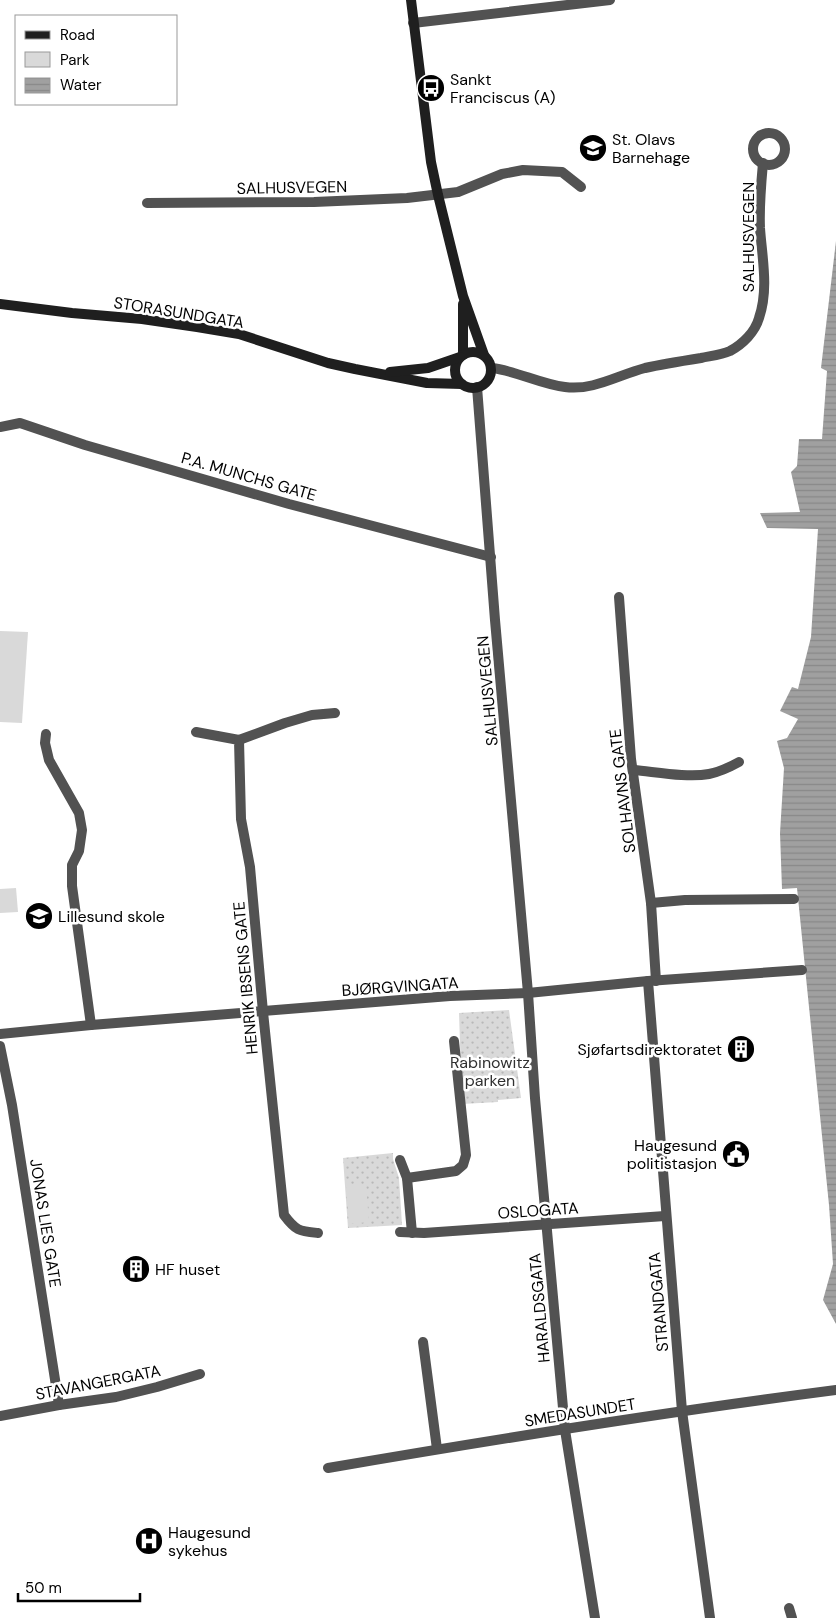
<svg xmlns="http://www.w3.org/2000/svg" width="836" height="1618" font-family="'DM Sans',sans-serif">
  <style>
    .green { fill: url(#green-dots) }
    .pitch { fill: #d9d9d9 }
    .water { fill: url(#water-rules) }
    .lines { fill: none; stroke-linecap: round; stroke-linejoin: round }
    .minor { stroke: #525252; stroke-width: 10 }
    .tertiary { stroke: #525252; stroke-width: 10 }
    .secondary { stroke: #1f1f1f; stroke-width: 10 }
    .labels { text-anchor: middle; stroke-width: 5; stroke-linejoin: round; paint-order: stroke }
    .poi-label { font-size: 16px; fill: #000; stroke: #fff; text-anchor: start }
    .street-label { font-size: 16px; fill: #000; stroke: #fff }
    .park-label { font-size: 16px; fill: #303030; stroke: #fff }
  </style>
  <defs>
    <pattern id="green-dots" width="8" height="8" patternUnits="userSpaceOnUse" patternTransform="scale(1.25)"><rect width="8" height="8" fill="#d9d9d9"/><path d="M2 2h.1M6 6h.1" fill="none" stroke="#b8b8b8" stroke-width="1.8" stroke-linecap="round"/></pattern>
    <pattern id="water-rules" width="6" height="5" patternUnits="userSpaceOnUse" patternTransform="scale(1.25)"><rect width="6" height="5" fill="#a0a0a0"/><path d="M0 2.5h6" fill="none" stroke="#888"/></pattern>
  </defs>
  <rect width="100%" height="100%" fill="#fff"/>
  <g class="green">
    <path d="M 509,1010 L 521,1098 L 498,1100 L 498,1102 L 462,1104 L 459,1013 Z"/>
    <path d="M 393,1153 L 393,1159 L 399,1178 L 402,1225 L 348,1228 L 343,1158 Z"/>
  </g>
  <g class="pitch">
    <path d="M 0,631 L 28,632 L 22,723 L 0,722 Z"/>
    <path d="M 16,888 L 18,912 L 0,913 L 0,889 Z"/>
    <path d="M 366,1184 L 369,1222 L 349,1224 L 346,1186 Z"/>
  </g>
  <path class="water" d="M 836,241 L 836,1324 L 823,1300 L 833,1264 L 829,1205 L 797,888 L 782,889 L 780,833 L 784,768 L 777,741 L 787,738 L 798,719 L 780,711 L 792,687 L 798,689 L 811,637 L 818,529 L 767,528 L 760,513 L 800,512 L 791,472 L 797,466 L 799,439 L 822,439 L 827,371 L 821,368 Z"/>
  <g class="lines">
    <g class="minor">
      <path d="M 413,23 L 610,0"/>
      <circle cx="769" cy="149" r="16"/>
      <path d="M 147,203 L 314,202 L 407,198 L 458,192 L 502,174 L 523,170 L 562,172 L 581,187"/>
      <path d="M 492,368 C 517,371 540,384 565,387 C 593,391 618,375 645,368 C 663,364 682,361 701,358 C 710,356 721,355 730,351 C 743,344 755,332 759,318 C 769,289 762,257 760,228 C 759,206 761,185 763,163"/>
      <path d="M 0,427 L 20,423 L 85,445 L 289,504 L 491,557"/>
      <path d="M 619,597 L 631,759 L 651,903 L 656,981"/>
      <path d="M 196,732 L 239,740 L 241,819 L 250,867 L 263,1012 L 284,1215 C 296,1231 299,1231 318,1233"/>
      <path d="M 46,734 L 45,743 L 49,760 L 79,813 L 82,830 L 79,851 L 72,865 L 72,886 L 91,1025"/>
      <path d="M 239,740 L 285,723 L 312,715 L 335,713"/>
      <path d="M 634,770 C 656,772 688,778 709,774 C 720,772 730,767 739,762"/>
      <path d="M 651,903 L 685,900 L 794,899"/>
      <path d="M 0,1034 L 91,1025 L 450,996 L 528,993 L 648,981 L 802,970"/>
      <path d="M 0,1046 L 12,1105 L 59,1405"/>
      <path d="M 400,1160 L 407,1178 L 412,1233"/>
      <path d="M 407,1178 L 456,1171 L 463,1165 L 466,1155 L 454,1041"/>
      <path d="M 400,1232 L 424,1233 L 665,1216"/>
      <path d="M 423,1342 L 437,1449"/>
      <path d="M 0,1416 L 59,1405 L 116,1397 L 157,1387 L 200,1374"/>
      <path d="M 328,1468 C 497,1439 666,1412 836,1390"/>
      <path d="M 789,1608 L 792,1618"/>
    </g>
    <g class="tertiary">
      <path d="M 477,387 L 495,620 L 528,993 L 535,1098 L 565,1430 L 595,1618"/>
      <path d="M 648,981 L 682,1411 L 710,1618"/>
    </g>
    <g class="secondary">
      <path d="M 411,0 L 431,162 L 438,195 L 463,296 L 484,355"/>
      <path d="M 0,304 L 72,313 L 142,319 L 197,327 L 239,334 L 328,363 L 355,369 L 427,383 L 462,384"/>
      <path d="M 463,304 L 463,355"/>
      <circle cx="473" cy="370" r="18"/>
      <path d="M 390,372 L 428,368 L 460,357"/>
    </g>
  </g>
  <defs>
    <symbol id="bus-disc" viewBox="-11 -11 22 22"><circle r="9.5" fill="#000" stroke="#fff"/><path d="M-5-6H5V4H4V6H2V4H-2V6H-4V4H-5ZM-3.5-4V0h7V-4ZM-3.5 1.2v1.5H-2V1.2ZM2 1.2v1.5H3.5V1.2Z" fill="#fff"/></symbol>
    <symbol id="school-disc" viewBox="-11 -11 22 22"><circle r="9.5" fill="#000" stroke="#fff"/><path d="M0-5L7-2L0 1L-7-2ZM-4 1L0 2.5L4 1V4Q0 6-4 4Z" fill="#fff"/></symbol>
    <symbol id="building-disc" viewBox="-11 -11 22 22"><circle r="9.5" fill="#000" stroke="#fff"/><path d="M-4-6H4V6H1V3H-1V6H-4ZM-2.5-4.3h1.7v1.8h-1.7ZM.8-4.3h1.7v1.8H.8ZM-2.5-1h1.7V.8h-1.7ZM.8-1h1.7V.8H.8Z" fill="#fff"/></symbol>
    <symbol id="civic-disc" viewBox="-11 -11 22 22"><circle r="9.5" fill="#000" stroke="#fff"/><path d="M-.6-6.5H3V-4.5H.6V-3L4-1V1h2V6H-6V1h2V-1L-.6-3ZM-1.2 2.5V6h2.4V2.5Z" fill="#fff"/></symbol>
    <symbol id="hospital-disc" viewBox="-11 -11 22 22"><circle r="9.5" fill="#000" stroke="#fff"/><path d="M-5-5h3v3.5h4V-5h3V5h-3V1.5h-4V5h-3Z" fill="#fff"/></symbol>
  </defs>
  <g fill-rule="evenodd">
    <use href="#bus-disc" x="415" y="72" width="32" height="32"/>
    <use href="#school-disc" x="577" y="132" width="32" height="32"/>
    <use href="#school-disc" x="23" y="900" width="32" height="32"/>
    <use href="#building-disc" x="725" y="1033" width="32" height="32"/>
    <use href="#civic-disc" x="720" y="1138" width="32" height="32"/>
    <use href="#building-disc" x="120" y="1253" width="32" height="32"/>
    <use href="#hospital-disc" x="133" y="1525" width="32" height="32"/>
  </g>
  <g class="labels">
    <g class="poi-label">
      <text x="450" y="85">Sankt<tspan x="450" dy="18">Franciscus (A)</tspan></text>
      <text x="612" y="145">St. Olavs<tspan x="612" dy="18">Barnehage</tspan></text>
      <text x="58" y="922">Lillesund skole</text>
      <text x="722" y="1055" text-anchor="end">Sjøfartsdirektoratet</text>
      <text x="717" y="1151" text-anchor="end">Haugesund<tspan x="717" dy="18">politistasjon</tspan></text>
      <text x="155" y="1275">HF huset</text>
      <text x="168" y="1538">Haugesund<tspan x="168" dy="18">sykehus</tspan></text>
    </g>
    <g class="street-label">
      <text transform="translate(292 187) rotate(-1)" y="6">SALHUSVEGEN</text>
      <text transform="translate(748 237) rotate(-90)" y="6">SALHUSVEGEN</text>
      <text transform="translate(179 312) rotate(9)" y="6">STORASUNDGATA</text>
      <text transform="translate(249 476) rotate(16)" y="6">P.A. MUNCHS GATE</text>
      <text transform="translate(487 691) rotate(-95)" y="6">SALHUSVEGEN</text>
      <text transform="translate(622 791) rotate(-97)" y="6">SOLHAVNS GATE</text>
      <text transform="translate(245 978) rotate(-95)" y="6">HENRIK IBSENS GATE</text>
      <text transform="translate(400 986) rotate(-4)" y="6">BJØRGVINGATA</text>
      <text transform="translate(538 1210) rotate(-4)" y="6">OSLOGATA</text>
      <text transform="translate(46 1223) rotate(81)" y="6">JONAS LIES GATE</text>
      <text transform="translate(658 1302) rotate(-95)" y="6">STRANDGATA</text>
      <text transform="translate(539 1308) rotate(-95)" y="6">HARALDSGATA</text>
      <text transform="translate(98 1382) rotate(-11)" y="6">STAVANGERGATA</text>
      <text transform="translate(580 1412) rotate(-9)" y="6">SMEDASUNDET</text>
    </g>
    <g class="park-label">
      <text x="490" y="1068">Rabinowitz<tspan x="490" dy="18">parken</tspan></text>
    </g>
  </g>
  <rect x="15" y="15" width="162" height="90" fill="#ffffff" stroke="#999999"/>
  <rect x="25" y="31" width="25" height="8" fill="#1f1f1f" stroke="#999999"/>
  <text x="60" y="40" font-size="15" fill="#000000">Road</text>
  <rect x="25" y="52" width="25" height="15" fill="#d9d9d9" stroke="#999999"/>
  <text x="60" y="65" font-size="15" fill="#000000">Park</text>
  <rect x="25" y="78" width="25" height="15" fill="url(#water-rules)" stroke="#999999"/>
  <text x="60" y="90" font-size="15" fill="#000000">Water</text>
  <path d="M18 1593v8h122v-8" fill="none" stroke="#000000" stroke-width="2.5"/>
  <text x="25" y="1593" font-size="15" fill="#000000" stroke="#ffffff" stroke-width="4" paint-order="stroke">50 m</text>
</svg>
